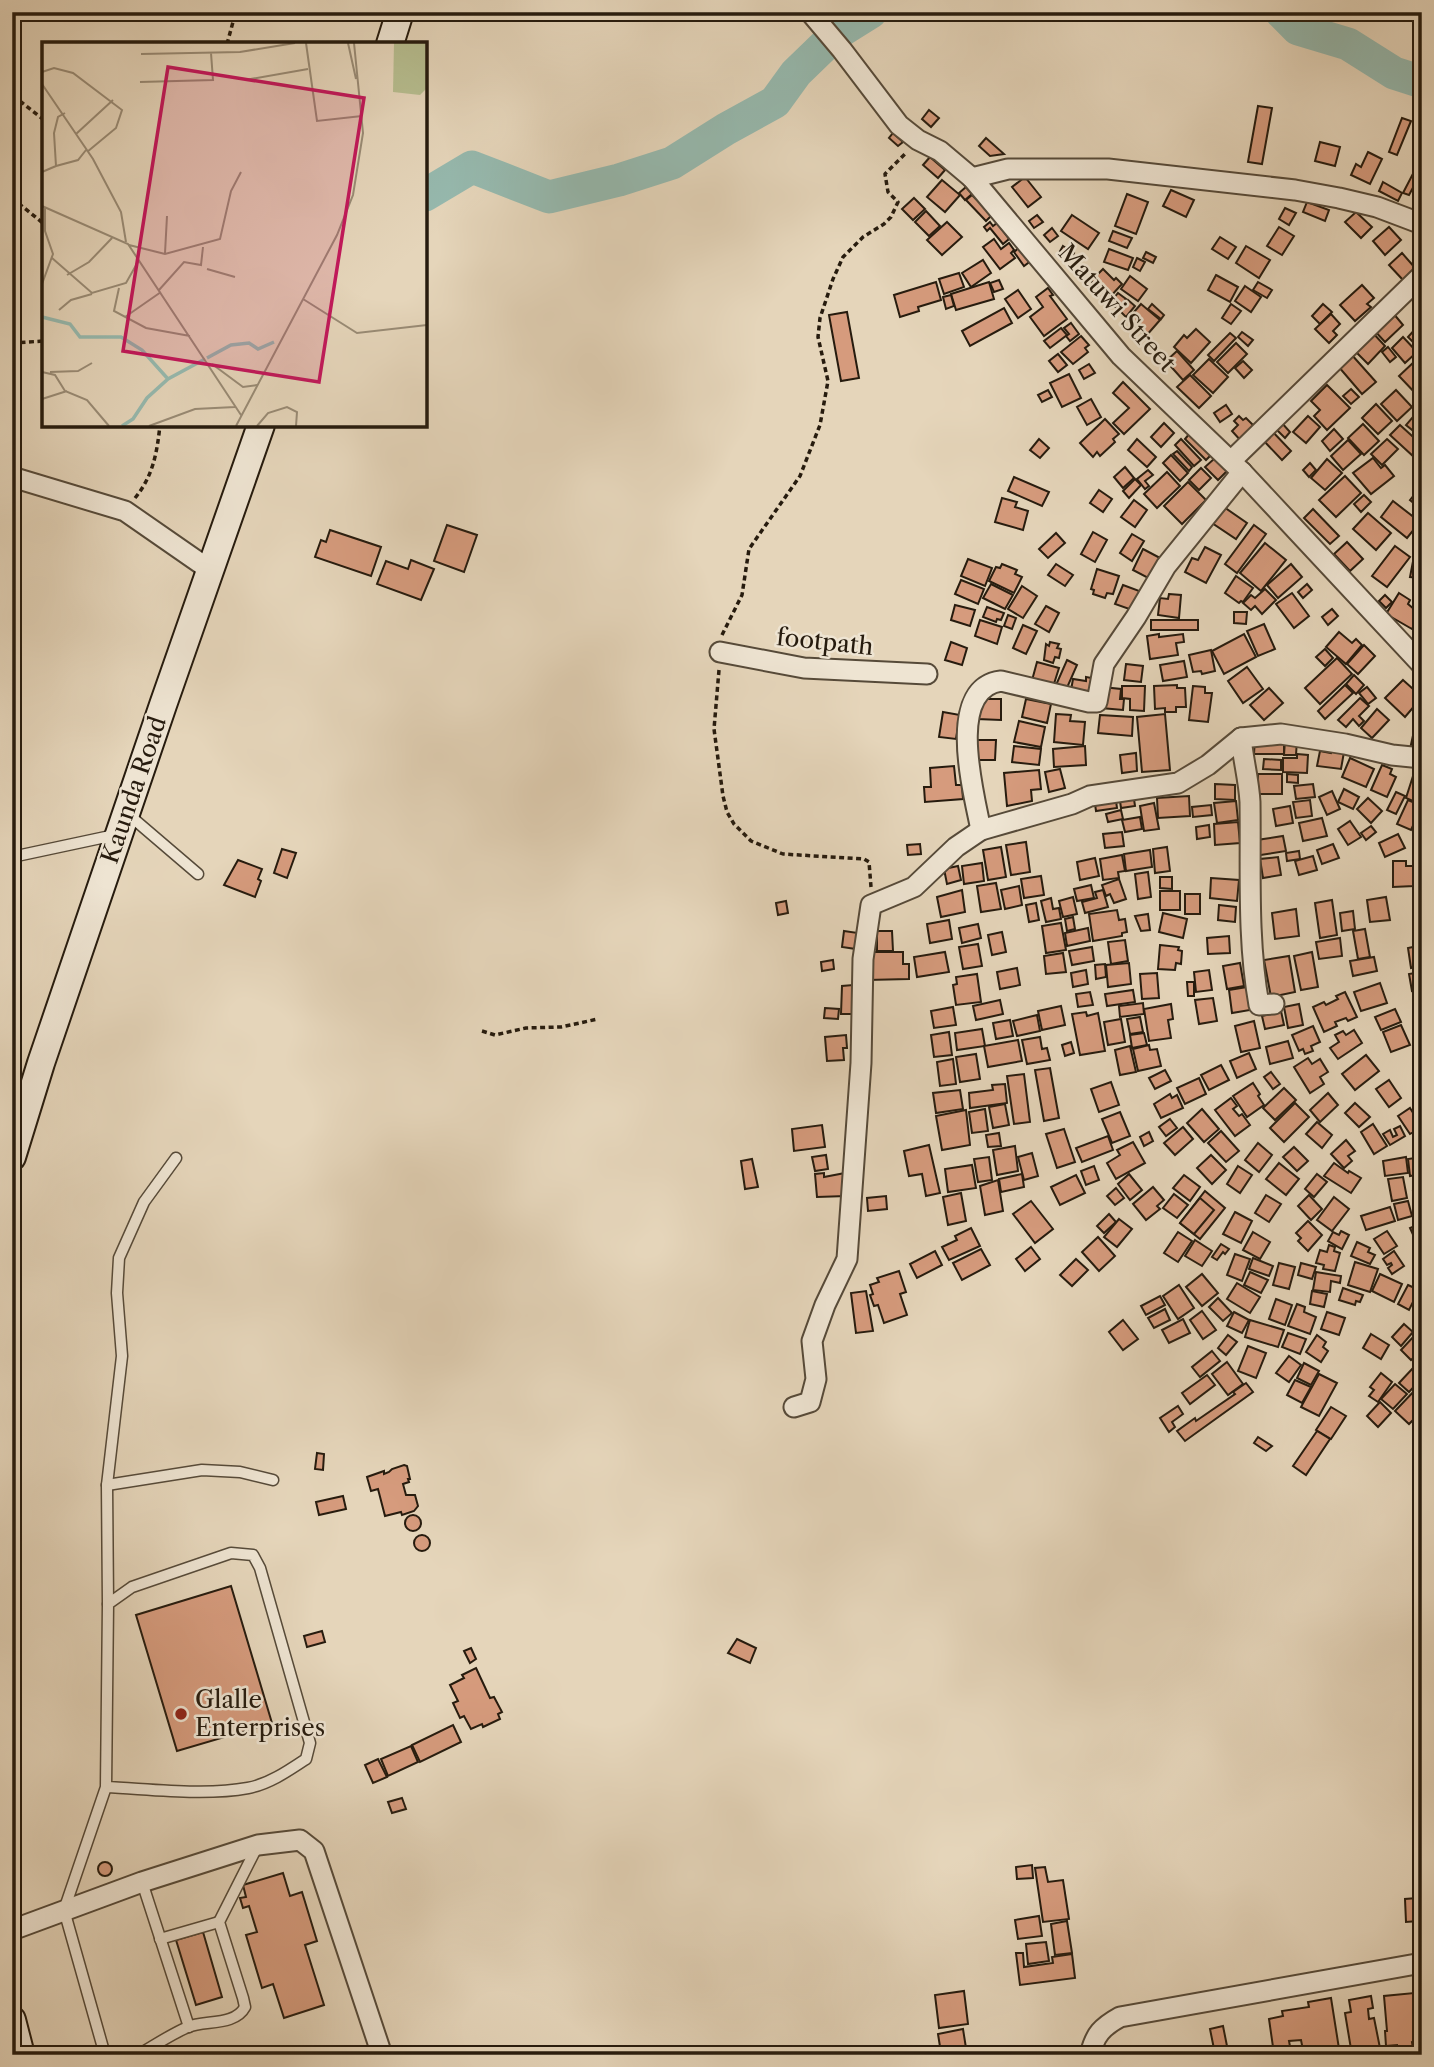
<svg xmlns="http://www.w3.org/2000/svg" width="1434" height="2067" font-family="'Libre Caslon Text',serif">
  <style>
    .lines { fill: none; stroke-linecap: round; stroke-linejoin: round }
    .river { stroke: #96b9ae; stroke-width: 33 }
    .building { fill: #d69b7d; stroke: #261b0e; stroke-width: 2 }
    .lane-casing { stroke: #564a39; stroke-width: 13 }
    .street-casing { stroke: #564a39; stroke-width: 23 }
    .secondary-casing { stroke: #261b0e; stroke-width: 30 }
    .path { stroke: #261b0e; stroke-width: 3.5; stroke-dasharray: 5 3.5; stroke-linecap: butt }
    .lane { stroke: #eee4d2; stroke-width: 10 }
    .street { stroke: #eee4d2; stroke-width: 19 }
    .secondary { stroke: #eee4d2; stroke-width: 26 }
    .poi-dot { fill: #8f2418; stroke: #eee4d2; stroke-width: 2.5 }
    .labels { text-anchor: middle; stroke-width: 5; stroke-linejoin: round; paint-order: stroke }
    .street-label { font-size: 24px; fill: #261b0e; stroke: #eee4d2 }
    .poi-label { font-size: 24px; fill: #261b0e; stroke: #eee4d2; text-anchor: start }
    .inset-river { fill: none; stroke: #96b9ae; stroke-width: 3.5 }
    .inset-road { fill: none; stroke: #998b75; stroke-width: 2 }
    .view { fill: #c2185b; fill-opacity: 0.15; stroke: #c2185b; stroke-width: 3.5 }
    .inset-edge { fill: none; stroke: #261b0e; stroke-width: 3.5 }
  </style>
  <rect width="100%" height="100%" fill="#e5d5ba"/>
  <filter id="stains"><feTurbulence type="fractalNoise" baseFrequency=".00286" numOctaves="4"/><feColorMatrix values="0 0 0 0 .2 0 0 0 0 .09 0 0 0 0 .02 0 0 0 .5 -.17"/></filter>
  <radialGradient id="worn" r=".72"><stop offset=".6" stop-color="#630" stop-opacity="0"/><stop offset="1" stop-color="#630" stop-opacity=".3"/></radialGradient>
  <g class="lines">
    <g class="river">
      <path d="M 1281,12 L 1298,29 L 1348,44 L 1394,73 L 1422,82"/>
      <path d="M 839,32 L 871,12"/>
      <path d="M 425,195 L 472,167 L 549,197 L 619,180 L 672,163 L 726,129 L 775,102 L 796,73 L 826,44"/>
    </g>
  </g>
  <g class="building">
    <path d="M 1258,106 L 1272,108 L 1262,164 L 1248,162 Z"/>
    <path d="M 929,110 L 939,118 L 931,127 L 922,119 Z"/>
    <path d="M 1402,118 L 1411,121 L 1397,155 L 1389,152 Z"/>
    <path d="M 893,133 L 903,142 L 898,146 L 889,138 Z"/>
    <path d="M 986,138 L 1004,154 L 990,156 L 979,146 Z"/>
    <path d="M 1320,142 L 1340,147 L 1335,166 L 1315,161 Z"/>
    <path d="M 1368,152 L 1382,159 L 1370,184 L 1351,175 L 1356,164 L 1361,167 Z"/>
    <path d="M 930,157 L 945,170 L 938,178 L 923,165 Z"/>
    <path d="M 1418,164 L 1422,167 L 1422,171 L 1409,195 L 1403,193 Z"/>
    <path d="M 1025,177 L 1041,197 L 1028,207 L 1012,187 Z"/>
    <path d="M 942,180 L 960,195 L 945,212 L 927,197 Z"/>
    <path d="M 1383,182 L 1402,193 L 1398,201 L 1379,191 Z"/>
    <path d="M 966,187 L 972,194 L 965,200 L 959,193 Z"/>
    <path d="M 1171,190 L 1194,200 L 1186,217 L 1163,206 Z"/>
    <path d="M 1127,194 L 1148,202 L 1136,234 L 1115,226 Z"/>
    <path d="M 972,195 L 992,215 L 986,221 L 966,200 Z"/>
    <path d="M 914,198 L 925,209 L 913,220 L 902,209 Z"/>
    <path d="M 1307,202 L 1329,210 L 1325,221 L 1303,212 Z"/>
    <path d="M 1285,208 L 1296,213 L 1289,225 L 1279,219 Z"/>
    <path d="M 926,211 L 940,226 L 929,236 L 915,222 Z"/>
    <path d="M 1356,212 L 1372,227 L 1361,238 L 1345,222 Z"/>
    <path d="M 1037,215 L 1043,222 L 1034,228 L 1029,221 Z"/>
    <path d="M 1072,215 L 1099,233 L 1088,249 L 1061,231 Z"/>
    <path d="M 947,222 L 962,237 L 942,255 L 927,240 Z"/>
    <path d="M 990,222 L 993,226 L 997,223 L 1009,239 L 1003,244 L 990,228 L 987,231 L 984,227 Z"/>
    <path d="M 1279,227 L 1294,236 L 1282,255 L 1267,246 Z"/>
    <path d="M 1389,227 L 1401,240 L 1385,255 L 1373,241 Z"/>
    <path d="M 1052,228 L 1058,236 L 1050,242 L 1044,235 Z"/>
    <path d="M 1113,231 L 1132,238 L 1127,248 L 1109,241 Z"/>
    <path d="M 1220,237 L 1236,247 L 1228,259 L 1212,249 Z"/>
    <path d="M 994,239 L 1001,249 L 1009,243 L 1014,250 L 1011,253 L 1015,258 L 1000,269 L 983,247 Z"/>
    <path d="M 1021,246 L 1032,260 L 1024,266 L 1014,252 Z"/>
    <path d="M 1063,246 L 1074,253 L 1069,262 L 1058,255 Z"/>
    <path d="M 1246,246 L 1270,260 L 1259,278 L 1236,263 Z"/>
    <path d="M 1109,249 L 1133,258 L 1128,270 L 1104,262 Z"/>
    <path d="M 1146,252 L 1156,257 L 1153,263 L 1143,258 Z"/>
    <path d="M 1402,253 L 1416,269 L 1403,280 L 1389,265 Z"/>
    <path d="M 1137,258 L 1145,262 L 1140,271 L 1133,267 Z"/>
    <path d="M 983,260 L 991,273 L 971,287 L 962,273 Z"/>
    <path d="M 1103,269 L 1114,280 L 1116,278 L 1122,284 L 1109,298 L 1091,281 Z"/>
    <path d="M 959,273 L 964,287 L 944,294 L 939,279 Z"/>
    <path d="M 1216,275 L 1238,287 L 1230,302 L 1208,290 Z"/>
    <path d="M 1130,276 L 1147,289 L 1138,301 L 1121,289 Z"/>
    <path d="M 999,280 L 1003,289 L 994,292 L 990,283 Z"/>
    <path d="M 936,282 L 941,300 L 918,307 L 919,311 L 900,317 L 894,295 Z"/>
    <path d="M 989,282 L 994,299 L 956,310 L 951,294 Z"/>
    <path d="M 1258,282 L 1272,290 L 1267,298 L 1253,290 Z"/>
    <path d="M 1362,285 L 1374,298 L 1367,304 L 1371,307 L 1355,321 L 1340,305 Z"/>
    <path d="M 1245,286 L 1261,297 L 1251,312 L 1235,301 Z"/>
    <path d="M 1048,288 L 1053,295 L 1050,296 L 1067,319 L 1044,336 L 1030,317 L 1043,307 L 1036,297 Z"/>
    <path d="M 1018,290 L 1031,309 L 1018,318 L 1005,299 Z"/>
    <path d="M 1118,293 L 1126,299 L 1118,309 L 1110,303 Z"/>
    <path d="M 951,295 L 954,306 L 946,309 L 943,297 Z"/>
    <path d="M 1128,300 L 1135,306 L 1126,317 L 1119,310 Z"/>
    <path d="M 1141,304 L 1160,320 L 1146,336 L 1127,320 Z"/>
    <path d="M 1152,304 L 1164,315 L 1161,319 L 1148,309 Z"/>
    <path d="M 1231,304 L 1241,311 L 1231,324 L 1222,318 Z"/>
    <path d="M 1323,304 L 1332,312 L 1320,324 L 1312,316 Z"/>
    <path d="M 1004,308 L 1012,323 L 970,346 L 962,331 Z"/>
    <path d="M 847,312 L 859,378 L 841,381 L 829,315 Z"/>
    <path d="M 1393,313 L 1403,325 L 1385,342 L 1372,328 Z"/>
    <path d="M 1331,314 L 1340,324 L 1333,331 L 1337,335 L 1329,343 L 1315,329 Z"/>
    <path d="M 1071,323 L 1079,334 L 1070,341 L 1066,336 L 1069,334 L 1064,328 Z"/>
    <path d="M 1418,326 L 1422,330 L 1422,351 L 1408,337 Z"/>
    <path d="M 1061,328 L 1067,335 L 1050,348 L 1044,341 Z"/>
    <path d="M 1196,329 L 1210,342 L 1191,363 L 1174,347 L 1184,335 L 1187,338 Z"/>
    <path d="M 1242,332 L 1253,340 L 1248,346 L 1238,337 Z"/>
    <path d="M 1372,332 L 1385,346 L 1368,364 L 1354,350 Z"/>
    <path d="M 1230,333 L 1236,338 L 1214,361 L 1208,355 Z"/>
    <path d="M 1081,336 L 1089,345 L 1085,348 L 1088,352 L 1073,364 L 1061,352 Z"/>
    <path d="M 1403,337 L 1417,352 L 1405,363 L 1392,348 Z"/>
    <path d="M 1236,343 L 1247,354 L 1228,373 L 1217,362 Z"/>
    <path d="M 1388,347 L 1396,357 L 1390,362 L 1382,352 Z"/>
    <path d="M 1177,351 L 1194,370 L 1183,380 L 1166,361 Z"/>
    <path d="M 1058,354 L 1067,365 L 1058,372 L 1049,361 Z"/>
    <path d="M 1351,354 L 1376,382 L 1362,394 L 1338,366 Z"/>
    <path d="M 1209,359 L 1228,377 L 1213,393 L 1193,375 Z"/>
    <path d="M 1243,361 L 1252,370 L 1244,378 L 1235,368 Z"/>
    <path d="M 1415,361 L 1422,369 L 1422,394 L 1419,397 L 1399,376 Z"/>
    <path d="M 1089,364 L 1095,373 L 1084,379 L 1079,370 Z"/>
    <path d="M 1069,374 L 1081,398 L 1062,407 L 1050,383 Z"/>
    <path d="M 1190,375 L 1211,396 L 1199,408 L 1177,387 Z"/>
    <path d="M 1123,382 L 1150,409 L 1124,434 L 1113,423 L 1129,408 L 1113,393 Z"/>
    <path d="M 1327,385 L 1350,408 L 1327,430 L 1314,416 L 1320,410 L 1311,401 Z"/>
    <path d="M 1351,389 L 1359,397 L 1351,404 L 1343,396 Z"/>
    <path d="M 1048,390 L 1052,397 L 1042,402 L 1038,395 Z"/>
    <path d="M 1396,390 L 1412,407 L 1397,421 L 1381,404 Z"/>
    <path d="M 1091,399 L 1101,417 L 1087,425 L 1077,407 Z"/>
    <path d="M 1376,404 L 1392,421 L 1378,434 L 1362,418 Z"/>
    <path d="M 1226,405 L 1232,414 L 1220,422 L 1214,413 Z"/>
    <path d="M 1418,411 L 1422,414 L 1422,438 L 1406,425 Z"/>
    <path d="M 1239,416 L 1243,420 L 1246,418 L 1256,428 L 1242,442 L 1232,431 L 1238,425 L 1234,421 Z"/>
    <path d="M 1308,416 L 1320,427 L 1306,443 L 1293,432 Z"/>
    <path d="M 1105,419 L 1119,434 L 1113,439 L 1115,442 L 1100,456 L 1097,452 L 1093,457 L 1080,443 Z"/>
    <path d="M 1281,422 L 1290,432 L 1285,438 L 1275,428 Z"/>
    <path d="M 1164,423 L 1174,433 L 1161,447 L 1151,437 Z"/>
    <path d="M 1363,424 L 1379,441 L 1364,455 L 1348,438 Z"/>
    <path d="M 1400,425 L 1422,445 L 1422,449 L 1414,457 L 1390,435 Z"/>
    <path d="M 1334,429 L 1343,439 L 1330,451 L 1322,441 Z"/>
    <path d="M 1271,430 L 1291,451 L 1282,460 L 1262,439 Z"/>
    <path d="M 1190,433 L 1212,454 L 1206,460 L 1185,439 Z"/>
    <path d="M 1039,439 L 1049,448 L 1040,458 L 1030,450 Z"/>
    <path d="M 1137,439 L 1156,457 L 1147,467 L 1128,450 Z"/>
    <path d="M 1181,439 L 1201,460 L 1194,466 L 1175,445 Z"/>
    <path d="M 1387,439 L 1398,449 L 1382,465 L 1371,454 Z"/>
    <path d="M 1348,440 L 1361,454 L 1343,470 L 1331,456 Z"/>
    <path d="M 1177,451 L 1192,467 L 1189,471 L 1173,454 Z"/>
    <path d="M 1171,455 L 1188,473 L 1180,481 L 1163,463 Z"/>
    <path d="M 1215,458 L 1228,470 L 1218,480 L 1205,467 Z"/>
    <path d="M 1373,458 L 1381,468 L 1385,465 L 1394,476 L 1371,494 L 1353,473 Z"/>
    <path d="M 1327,459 L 1342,473 L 1325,490 L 1311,478 Z"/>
    <path d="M 1310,463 L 1316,470 L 1309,477 L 1303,470 Z"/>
    <path d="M 1125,467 L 1134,478 L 1123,488 L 1114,477 Z"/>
    <path d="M 1201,468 L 1211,478 L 1199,490 L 1189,480 Z"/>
    <path d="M 1148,470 L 1153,475 L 1145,481 L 1149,486 L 1145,489 L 1137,479 Z"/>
    <path d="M 1167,472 L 1180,486 L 1157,508 L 1144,494 Z"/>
    <path d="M 1345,476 L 1361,493 L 1336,517 L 1319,500 Z"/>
    <path d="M 1014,477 L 1049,492 L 1042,506 L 1008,491 Z"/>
    <path d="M 1135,479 L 1141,485 L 1129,498 L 1123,491 Z"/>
    <path d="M 1188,482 L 1206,500 L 1182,524 L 1164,506 Z"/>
    <path d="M 1422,485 L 1422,510 L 1410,500 Z"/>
    <path d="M 1099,490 L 1112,499 L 1103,512 L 1090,503 Z"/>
    <path d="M 1364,495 L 1371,502 L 1361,512 L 1354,504 Z"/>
    <path d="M 1002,498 L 1017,502 L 1015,507 L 1028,511 L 1023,530 L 995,522 Z"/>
    <path d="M 1134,500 L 1147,510 L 1135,527 L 1121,517 Z"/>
    <path d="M 1393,501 L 1420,522 L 1407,538 L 1381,517 Z"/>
    <path d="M 1221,505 L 1247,523 L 1236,539 L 1209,521 Z"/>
    <path d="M 1313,509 L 1339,536 L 1330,544 L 1304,518 Z"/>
    <path d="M 1368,513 L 1391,533 L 1376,550 L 1353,529 Z"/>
    <path d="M 447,525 L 477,535 L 464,572 L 434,561 Z"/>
    <path d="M 1254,525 L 1266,534 L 1237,573 L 1225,564 Z"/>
    <path d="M 330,530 L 381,547 L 371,576 L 315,557 L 321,540 L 326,542 Z"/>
    <path d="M 1093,532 L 1107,540 L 1095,562 L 1081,554 Z"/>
    <path d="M 1056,533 L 1065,543 L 1048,558 L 1039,549 Z"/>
    <path d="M 1132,534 L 1144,541 L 1132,561 L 1120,553 Z"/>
    <path d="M 1347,542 L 1363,559 L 1350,571 L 1334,554 Z"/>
    <path d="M 1265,543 L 1286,560 L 1261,591 L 1240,573 Z"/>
    <path d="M 1395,546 L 1410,557 L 1387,587 L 1372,576 Z"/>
    <path d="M 1205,547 L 1221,555 L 1206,583 L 1185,572 L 1192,558 L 1198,560 Z"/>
    <path d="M 1143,549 L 1162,559 L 1152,580 L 1133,570 Z"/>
    <path d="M 1414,556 L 1422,557 L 1421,578 L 1410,577 Z"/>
    <path d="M 968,559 L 992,568 L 985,586 L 961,576 Z"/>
    <path d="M 411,560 L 434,569 L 421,600 L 377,584 L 386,561 L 408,569 Z"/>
    <path d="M 1002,564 L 1017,570 L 1015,574 L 1022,577 L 1014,593 L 989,581 L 996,567 L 1000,568 Z"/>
    <path d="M 1056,564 L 1073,575 L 1065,586 L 1048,575 Z"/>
    <path d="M 1291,564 L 1302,577 L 1278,598 L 1267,585 Z"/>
    <path d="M 1097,569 L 1119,576 L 1113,594 L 1107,593 L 1105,598 L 1093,594 L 1094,590 L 1091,589 Z"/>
    <path d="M 1236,576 L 1253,588 L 1243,602 L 1241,601 L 1239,603 L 1225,593 Z"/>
    <path d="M 961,580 L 984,589 L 978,604 L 955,594 Z"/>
    <path d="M 991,584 L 1013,595 L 1005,609 L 983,598 Z"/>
    <path d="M 1307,584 L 1312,590 L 1303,598 L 1298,592 Z"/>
    <path d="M 1123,585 L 1142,592 L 1135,611 L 1115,604 Z"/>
    <path d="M 1022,586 L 1037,596 L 1023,618 L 1008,609 Z"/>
    <path d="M 1265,589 L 1276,600 L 1262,614 L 1255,606 L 1251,610 L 1243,603 L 1251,595 L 1255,598 Z"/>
    <path d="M 1292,593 L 1309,616 L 1294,628 L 1276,604 Z"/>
    <path d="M 1399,593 L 1410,600 L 1408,604 L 1421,615 L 1412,629 L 1386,614 Z"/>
    <path d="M 1169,594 L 1181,595 L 1179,618 L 1158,615 L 1160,598 L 1168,599 Z"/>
    <path d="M 1385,595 L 1392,602 L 1386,608 L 1379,601 Z"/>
    <path d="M 955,605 L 975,610 L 970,626 L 951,620 Z"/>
    <path d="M 1046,606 L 1059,613 L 1049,632 L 1035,624 Z"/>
    <path d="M 987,607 L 1004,613 L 1001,620 L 997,619 L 996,622 L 983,617 Z"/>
    <path d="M 1332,609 L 1338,616 L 1328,625 L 1322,617 Z"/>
    <path d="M 1234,612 L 1247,612 L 1246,624 L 1234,623 Z"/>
    <path d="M 1008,615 L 1016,618 L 1012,629 L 1004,626 Z"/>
    <path d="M 980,620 L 1002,627 L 997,644 L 975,636 Z"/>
    <rect x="1151" y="620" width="47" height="10"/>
    <path d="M 1264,624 L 1275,649 L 1258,656 L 1247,631 Z"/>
    <path d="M 1023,625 L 1037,631 L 1026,654 L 1013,648 Z"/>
    <path d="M 1339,632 L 1352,643 L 1356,639 L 1362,645 L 1346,664 L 1326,647 Z"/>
    <path d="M 1159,634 L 1159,637 L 1183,634 L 1184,642 L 1176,643 L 1178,655 L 1150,659 L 1147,636 Z"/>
    <path d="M 1244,634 L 1256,657 L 1224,674 L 1212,651 Z"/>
    <path d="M 951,642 L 967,648 L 962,665 L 945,660 Z"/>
    <path d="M 1050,642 L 1059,644 L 1057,648 L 1061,649 L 1059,658 L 1055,657 L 1053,663 L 1044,660 L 1046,644 L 1049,646 Z"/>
    <path d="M 1364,645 L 1375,656 L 1358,674 L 1347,664 Z"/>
    <path d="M 1325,649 L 1333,658 L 1325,666 L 1316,657 Z"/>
    <path d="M 1211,650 L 1215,671 L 1202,674 L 1201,671 L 1193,672 L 1189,655 Z"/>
    <path d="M 1337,658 L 1352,674 L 1320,704 L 1305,688 Z"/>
    <path d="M 1067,660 L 1077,665 L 1066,690 L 1056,685 Z"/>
    <path d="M 1184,661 L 1187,677 L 1163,681 L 1160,665 Z"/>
    <path d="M 1037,662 L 1059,668 L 1052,690 L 1031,684 Z"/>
    <path d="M 1126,664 L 1143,666 L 1141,682 L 1124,680 Z"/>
    <path d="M 1247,667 L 1263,689 L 1243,703 L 1228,681 Z"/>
    <path d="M 1354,675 L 1364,685 L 1356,694 L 1346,684 Z"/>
    <path d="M 1086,677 L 1097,679 L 1093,700 L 1070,696 L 1073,679 L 1086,681 Z"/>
    <path d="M 1403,680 L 1422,697 L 1405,717 L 1385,698 Z"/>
    <path d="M 1177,685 L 1177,688 L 1185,688 L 1186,707 L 1176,707 L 1176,712 L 1165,712 L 1165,708 L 1155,709 L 1154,686 Z"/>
    <path d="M 1345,685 L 1353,693 L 1325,719 L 1318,711 Z"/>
    <path d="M 1122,686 L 1145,686 L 1144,711 L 1130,710 L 1130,699 L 1122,698 Z"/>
    <path d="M 1193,686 L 1205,687 L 1205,693 L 1212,693 L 1208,722 L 1189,720 Z"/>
    <path d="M 1102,687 L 1121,689 L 1120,699 L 1124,699 L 1123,710 L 1101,708 Z"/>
    <path d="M 1367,687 L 1376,698 L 1368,704 L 1359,693 Z"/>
    <path d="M 1269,688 L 1283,703 L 1264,720 L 1250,705 Z"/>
    <path d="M 1360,698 L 1369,706 L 1359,716 L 1364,721 L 1359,726 L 1353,719 L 1346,727 L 1338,720 Z"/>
    <path d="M 977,699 L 1001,699 L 1001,720 L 977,719 Z"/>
    <path d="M 1026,699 L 1051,704 L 1047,723 L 1022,717 Z"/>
    <path d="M 1377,709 L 1389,720 L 1372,738 L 1361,728 Z"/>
    <rect x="1414" y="709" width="8" height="21"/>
    <path d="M 943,712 L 960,715 L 956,739 L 939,737 Z"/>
    <path d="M 1056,714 L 1071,715 L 1070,721 L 1085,722 L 1083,745 L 1054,742 Z"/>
    <path d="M 1165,714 L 1170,770 L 1142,772 L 1137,717 Z"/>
    <path d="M 1100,715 L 1133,717 L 1132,736 L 1098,733 Z"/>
    <path d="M 1019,721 L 1045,727 L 1041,747 L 1014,742 Z"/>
    <path d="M 1414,731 L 1422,733 L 1422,752 L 1410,749 Z"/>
    <path d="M 1255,738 L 1284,738 L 1284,754 L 1254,754 Z"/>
    <path d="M 973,740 L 996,740 L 995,760 L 972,760 Z"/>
    <path d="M 1285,740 L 1297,740 L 1296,755 L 1284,755 Z"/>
    <path d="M 1014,746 L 1041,749 L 1039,765 L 1012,762 Z"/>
    <path d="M 1085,746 L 1086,765 L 1054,767 L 1053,749 Z"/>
    <path d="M 1332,750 L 1344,752 L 1341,769 L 1317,766 L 1320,751 L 1331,753 Z"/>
    <path d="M 1136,753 L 1137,771 L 1122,773 L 1120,755 Z"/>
    <path d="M 1297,754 L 1308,755 L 1307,773 L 1283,772 L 1283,758 L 1297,758 Z"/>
    <path d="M 1350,758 L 1374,769 L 1366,787 L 1342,777 Z"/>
    <path d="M 1264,759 L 1281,760 L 1281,770 L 1263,769 Z"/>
    <path d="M 1382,765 L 1392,769 L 1390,774 L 1396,777 L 1387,797 L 1371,790 Z"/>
    <path d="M 954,766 L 956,785 L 962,785 L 963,799 L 925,802 L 924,787 L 931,787 L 930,768 Z"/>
    <path d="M 1060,769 L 1065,788 L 1049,792 L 1045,772 Z"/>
    <path d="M 1420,769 L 1422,770 L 1422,805 L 1406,798 L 1413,776 L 1416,778 Z"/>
    <path d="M 1039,770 L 1041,789 L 1031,790 L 1032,801 L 1007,806 L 1004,773 Z"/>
    <rect x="1258" y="774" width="24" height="20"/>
    <path d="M 1287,774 L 1298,775 L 1298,783 L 1287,782 Z"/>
    <path d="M 1215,784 L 1235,785 L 1235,800 L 1215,799 Z"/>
    <path d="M 1313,784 L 1315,797 L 1296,799 L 1294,786 Z"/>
    <path d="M 1344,789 L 1359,797 L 1353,809 L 1338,802 Z"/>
    <path d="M 1332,791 L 1340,809 L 1327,815 L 1319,797 Z"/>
    <path d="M 1133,792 L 1135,806 L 1121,808 L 1119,794 Z"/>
    <path d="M 1396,792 L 1405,796 L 1396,814 L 1387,810 Z"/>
    <path d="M 1115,794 L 1117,808 L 1096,811 L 1094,797 Z"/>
    <path d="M 1189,796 L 1190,816 L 1158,818 L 1157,798 Z"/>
    <path d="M 1368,798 L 1382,811 L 1371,823 L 1357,809 Z"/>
    <path d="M 1310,800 L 1312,816 L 1296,818 L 1293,802 Z"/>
    <path d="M 1408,800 L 1422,806 L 1411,830 L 1397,824 Z"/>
    <path d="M 1236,801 L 1238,820 L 1217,823 L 1214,803 Z"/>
    <path d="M 1154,803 L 1159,829 L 1144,831 L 1140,806 Z"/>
    <path d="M 1211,805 L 1212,815 L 1193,817 L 1192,807 Z"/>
    <path d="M 1290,806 L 1293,823 L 1276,826 L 1273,809 Z"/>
    <path d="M 1121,810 L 1123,819 L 1108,822 L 1106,814 Z"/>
    <path d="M 1140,817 L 1142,829 L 1125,832 L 1122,820 Z"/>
    <path d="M 1322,818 L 1327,836 L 1303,841 L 1299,823 Z"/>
    <path d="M 1350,821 L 1361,837 L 1348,845 L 1338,829 Z"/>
    <path d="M 1238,822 L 1240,843 L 1215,845 L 1214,824 Z"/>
    <path d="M 1209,825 L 1210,837 L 1197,839 L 1196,827 Z"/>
    <path d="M 1371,826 L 1376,832 L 1366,840 L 1361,833 Z"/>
    <path d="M 1122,832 L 1124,846 L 1105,848 L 1103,834 Z"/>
    <path d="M 1398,834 L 1405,848 L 1385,857 L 1379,843 Z"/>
    <path d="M 1283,836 L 1286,851 L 1254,856 L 1257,840 Z"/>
    <path d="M 1026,842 L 1030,872 L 1011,875 L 1006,845 Z"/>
    <path d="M 920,844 L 921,854 L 908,855 L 907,845 Z"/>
    <path d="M 1333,844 L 1339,858 L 1322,864 L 1317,850 Z"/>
    <path d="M 1001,847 L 1006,877 L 988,880 L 983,850 Z"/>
    <path d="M 1167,847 L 1170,871 L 1155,873 L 1153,849 Z"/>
    <path d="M 282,849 L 296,853 L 287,878 L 274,873 Z"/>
    <path d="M 1150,850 L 1152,867 L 1126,871 L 1124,854 Z"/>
    <path d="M 1299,851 L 1300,859 L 1287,861 L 1286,853 Z"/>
    <path d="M 1122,855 L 1125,871 L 1118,872 L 1119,878 L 1103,880 L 1100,859 Z"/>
    <path d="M 1313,856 L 1317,870 L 1299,875 L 1295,861 Z"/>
    <path d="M 1278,857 L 1281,875 L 1263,878 L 1260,859 Z"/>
    <path d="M 1095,858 L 1099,876 L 1080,880 L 1077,862 Z"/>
    <path d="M 238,860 L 262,869 L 258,879 L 261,881 L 255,897 L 224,885 Z"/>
    <path d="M 1393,861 L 1406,861 L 1406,866 L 1414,866 L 1414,886 L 1393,887 Z"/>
    <path d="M 982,863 L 984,881 L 964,884 L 962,866 Z"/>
    <path d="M 958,866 L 961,880 L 947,884 L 944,869 Z"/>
    <path d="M 1148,872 L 1151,897 L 1138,899 L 1135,874 Z"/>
    <path d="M 1041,876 L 1044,895 L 1024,898 L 1021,879 Z"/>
    <path d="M 1160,877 L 1172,877 L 1172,889 L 1160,888 Z"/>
    <path d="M 1211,878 L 1239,880 L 1237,901 L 1210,898 Z"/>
    <path d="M 1119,879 L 1126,899 L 1114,903 L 1110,894 L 1106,896 L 1102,885 Z"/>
    <path d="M 996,883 L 1001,909 L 981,912 L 977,886 Z"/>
    <path d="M 1091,885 L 1094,898 L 1077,901 L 1074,889 Z"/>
    <path d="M 1019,886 L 1022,905 L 1005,909 L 1001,890 Z"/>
    <path d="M 962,890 L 965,912 L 941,917 L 937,897 Z"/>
    <path d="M 1103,890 L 1108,907 L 1085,913 L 1082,902 L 1097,898 L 1095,892 Z"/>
    <rect x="1160" y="891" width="20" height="19"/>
    <rect x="1185" y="894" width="15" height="20"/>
    <path d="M 1073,897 L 1077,914 L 1063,917 L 1059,901 Z"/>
    <path d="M 1386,897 L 1390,920 L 1370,922 L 1367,900 Z"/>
    <path d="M 1051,898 L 1053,909 L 1059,908 L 1061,919 L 1046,922 L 1041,901 Z"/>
    <path d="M 1332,900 L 1337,935 L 1320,938 L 1315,903 Z"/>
    <path d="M 786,901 L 788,913 L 778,915 L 776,903 Z"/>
    <path d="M 1036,903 L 1039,920 L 1029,922 L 1026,905 Z"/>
    <path d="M 1219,905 L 1236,907 L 1235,922 L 1218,920 Z"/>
    <path d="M 1296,909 L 1299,936 L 1275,939 L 1272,913 Z"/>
    <path d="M 1117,910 L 1119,920 L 1125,919 L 1127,932 L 1122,933 L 1122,936 L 1093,941 L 1089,914 Z"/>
    <path d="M 1353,911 L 1355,929 L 1342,931 L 1340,913 Z"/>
    <path d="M 1163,913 L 1187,919 L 1183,938 L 1159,932 Z"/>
    <path d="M 1148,914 L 1150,930 L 1141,931 L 1135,916 Z"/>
    <path d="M 1073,917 L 1075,929 L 1067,931 L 1065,919 Z"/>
    <path d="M 949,920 L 952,939 L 930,943 L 927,924 Z"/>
    <path d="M 1061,923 L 1066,950 L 1046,953 L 1042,926 Z"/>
    <path d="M 978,924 L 981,938 L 962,943 L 959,928 Z"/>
    <path d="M 1088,928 L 1090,941 L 1067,946 L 1065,933 Z"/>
    <path d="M 1365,929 L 1370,957 L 1358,959 L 1353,931 Z"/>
    <path d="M 844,931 L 858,933 L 856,949 L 842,947 Z"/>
    <path d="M 877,931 L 892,931 L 893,951 L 877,951 Z"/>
    <path d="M 1002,932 L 1006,952 L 992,955 L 988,935 Z"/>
    <path d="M 1229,936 L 1230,953 L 1208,954 L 1207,938 Z"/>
    <path d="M 1340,938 L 1342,956 L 1319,959 L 1316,942 Z"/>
    <path d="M 1125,940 L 1128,961 L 1111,964 L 1108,942 Z"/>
    <path d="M 978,944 L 982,966 L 963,969 L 959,947 Z"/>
    <path d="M 1160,945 L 1179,947 L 1178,950 L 1182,951 L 1181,964 L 1176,963 L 1175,970 L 1158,969 Z"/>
    <path d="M 1418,946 L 1422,957 L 1421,966 L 1411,968 L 1408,948 Z"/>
    <path d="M 1092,947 L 1094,961 L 1072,965 L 1069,951 Z"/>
    <path d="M 869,952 L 903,952 L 903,964 L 909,964 L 909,979 L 867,980 Z"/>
    <path d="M 945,952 L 949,972 L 917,977 L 914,957 Z"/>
    <path d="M 1312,952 L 1318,987 L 1301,990 L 1294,956 Z"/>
    <path d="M 1063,953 L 1066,972 L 1046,974 L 1044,956 Z"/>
    <path d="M 1289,956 L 1295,992 L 1271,997 L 1264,960 Z"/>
    <path d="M 1374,957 L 1377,971 L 1353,976 L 1350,961 Z"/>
    <path d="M 833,960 L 834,969 L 822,971 L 821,962 Z"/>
    <path d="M 1129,963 L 1131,984 L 1108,987 L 1106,965 Z"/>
    <path d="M 1240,963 L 1244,986 L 1227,989 L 1223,966 Z"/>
    <path d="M 1105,964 L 1106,977 L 1096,979 L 1095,965 Z"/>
    <path d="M 1017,968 L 1020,985 L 1000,989 L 997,972 Z"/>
    <path d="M 1086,970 L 1088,984 L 1073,987 L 1071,973 Z"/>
    <path d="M 1209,970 L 1212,990 L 1196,992 L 1194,972 Z"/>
    <path d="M 1421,972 L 1422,989 L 1412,991 L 1409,974 Z"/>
    <path d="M 1157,973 L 1159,998 L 1142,999 L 1140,974 Z"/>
    <path d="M 977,974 L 981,1002 L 956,1005 L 953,985 L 957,984 L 956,977 Z"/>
    <path d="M 1187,982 L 1194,982 L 1194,996 L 1188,996 Z"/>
    <path d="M 1380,983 L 1387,1003 L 1361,1011 L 1354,992 Z"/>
    <path d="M 853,985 L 853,1014 L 841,1014 L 842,986 Z"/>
    <path d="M 1247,987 L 1250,1010 L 1232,1013 L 1229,990 Z"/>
    <path d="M 1133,990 L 1135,1002 L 1107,1006 L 1105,994 Z"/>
    <path d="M 1090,992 L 1093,1005 L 1078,1007 L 1076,994 Z"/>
    <path d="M 1345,992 L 1357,1017 L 1348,1021 L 1346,1018 L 1335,1022 L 1337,1026 L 1324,1032 L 1313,1007 L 1324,1002 L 1326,1005 L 1338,999 L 1336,996 Z"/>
    <path d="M 1213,998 L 1217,1021 L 1199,1024 L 1195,1000 Z"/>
    <path d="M 1000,1000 L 1003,1014 L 976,1020 L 973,1006 Z"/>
    <path d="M 1143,1003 L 1144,1014 L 1120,1017 L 1119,1006 Z"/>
    <path d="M 1171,1004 L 1173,1019 L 1168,1020 L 1171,1038 L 1149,1041 L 1144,1009 Z"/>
    <path d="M 1299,1004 L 1303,1025 L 1288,1028 L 1284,1007 Z"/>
    <path d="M 1061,1006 L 1065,1025 L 1042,1030 L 1038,1011 Z"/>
    <path d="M 953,1007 L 956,1025 L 934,1028 L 931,1011 Z"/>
    <path d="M 825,1008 L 839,1009 L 838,1019 L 824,1018 Z"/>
    <path d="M 1395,1009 L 1401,1022 L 1381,1030 L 1375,1017 Z"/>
    <path d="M 1281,1011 L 1284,1025 L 1265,1029 L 1262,1016 Z"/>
    <path d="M 1086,1012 L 1087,1016 L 1098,1013 L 1105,1051 L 1080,1055 L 1072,1014 Z"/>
    <path d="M 1037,1015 L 1040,1031 L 1017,1036 L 1013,1021 Z"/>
    <path d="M 1140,1017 L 1143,1032 L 1130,1034 L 1127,1019 Z"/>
    <path d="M 1121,1019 L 1125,1042 L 1108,1045 L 1104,1022 Z"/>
    <path d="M 1010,1020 L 1013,1036 L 996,1039 L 993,1023 Z"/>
    <path d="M 1254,1021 L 1260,1048 L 1241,1052 L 1235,1026 Z"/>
    <path d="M 1401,1025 L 1410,1045 L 1391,1052 L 1383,1032 Z"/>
    <path d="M 1313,1026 L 1320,1042 L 1311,1046 L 1313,1051 L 1305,1054 L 1303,1049 L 1299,1051 L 1292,1035 Z"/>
    <path d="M 982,1029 L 985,1046 L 957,1050 L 955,1033 Z"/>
    <path d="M 1354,1030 L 1362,1043 L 1338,1059 L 1330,1048 L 1339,1042 L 1335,1035 L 1343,1031 L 1346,1035 Z"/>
    <path d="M 949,1032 L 952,1055 L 934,1057 L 931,1035 Z"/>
    <path d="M 1144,1033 L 1147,1045 L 1132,1048 L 1130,1035 Z"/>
    <path d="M 846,1035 L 847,1048 L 843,1048 L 844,1060 L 827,1061 L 825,1037 Z"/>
    <path d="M 1040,1037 L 1042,1049 L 1047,1048 L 1050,1060 L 1027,1064 L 1022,1040 Z"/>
    <path d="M 1018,1040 L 1022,1061 L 988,1067 L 984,1046 Z"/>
    <path d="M 1288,1041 L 1293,1058 L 1270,1064 L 1266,1047 Z"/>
    <path d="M 1071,1042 L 1074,1053 L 1065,1056 L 1062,1045 Z"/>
    <path d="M 1149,1045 L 1150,1050 L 1157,1049 L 1161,1066 L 1138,1071 L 1133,1049 Z"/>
    <path d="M 1130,1046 L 1136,1072 L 1120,1075 L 1115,1050 Z"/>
    <path d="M 1249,1053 L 1256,1069 L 1237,1078 L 1230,1061 Z"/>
    <path d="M 976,1054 L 980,1079 L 960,1082 L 956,1057 Z"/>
    <path d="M 1366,1055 L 1379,1071 L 1355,1090 L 1342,1074 Z"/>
    <path d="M 1308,1058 L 1312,1064 L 1320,1059 L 1328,1072 L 1320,1077 L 1324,1084 L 1310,1093 L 1294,1067 Z"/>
    <path d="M 953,1059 L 956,1084 L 940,1086 L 937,1062 Z"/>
    <path d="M 1221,1065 L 1229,1080 L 1209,1090 L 1201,1075 Z"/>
    <path d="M 1050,1068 L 1059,1118 L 1044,1121 L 1035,1070 Z"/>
    <path d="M 1165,1070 L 1171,1081 L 1155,1089 L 1149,1078 Z"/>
    <path d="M 1271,1072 L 1280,1084 L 1273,1089 L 1264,1077 Z"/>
    <path d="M 1024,1074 L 1030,1122 L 1014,1124 L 1007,1076 Z"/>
    <path d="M 1199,1078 L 1206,1094 L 1185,1104 L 1177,1088 Z"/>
    <path d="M 1389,1080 L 1401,1098 L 1389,1107 L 1376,1089 Z"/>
    <path d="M 1111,1082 L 1119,1105 L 1099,1112 L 1091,1089 Z"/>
    <path d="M 1253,1083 L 1260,1094 L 1258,1096 L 1264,1105 L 1247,1117 L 1233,1096 Z"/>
    <path d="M 1005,1084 L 1007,1103 L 970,1108 L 969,1093 L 993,1090 L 992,1085 Z"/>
    <path d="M 1284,1088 L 1296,1100 L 1275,1120 L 1263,1108 Z"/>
    <path d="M 960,1090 L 963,1109 L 936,1113 L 933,1093 Z"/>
    <path d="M 1328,1093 L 1338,1105 L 1320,1122 L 1310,1110 Z"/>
    <path d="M 1170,1094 L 1172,1098 L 1177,1095 L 1183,1108 L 1161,1118 L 1154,1104 Z"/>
    <path d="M 1231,1098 L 1237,1106 L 1233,1109 L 1239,1116 L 1242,1114 L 1250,1125 L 1235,1136 L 1215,1110 Z"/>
    <path d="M 1295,1103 L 1309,1117 L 1284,1142 L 1270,1128 Z"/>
    <path d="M 1355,1103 L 1370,1117 L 1359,1127 L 1345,1113 Z"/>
    <path d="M 1005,1104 L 1009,1125 L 993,1128 L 989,1107 Z"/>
    <path d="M 1410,1108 L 1422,1127 L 1410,1134 L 1398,1116 Z"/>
    <path d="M 985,1109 L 988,1131 L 972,1133 L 969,1112 Z"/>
    <path d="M 1202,1109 L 1219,1129 L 1204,1142 L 1187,1123 Z"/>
    <path d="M 966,1110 L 970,1145 L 942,1150 L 936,1116 Z"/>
    <path d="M 1120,1112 L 1130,1136 L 1112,1143 L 1102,1119 Z"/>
    <path d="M 1170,1119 L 1177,1128 L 1166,1136 L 1159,1127 Z"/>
    <path d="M 1317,1122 L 1332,1135 L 1322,1148 L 1306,1134 Z"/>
    <path d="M 1373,1124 L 1387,1146 L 1374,1154 L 1361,1132 Z"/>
    <path d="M 822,1125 L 825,1147 L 794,1151 L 792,1129 Z"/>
    <path d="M 1400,1126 L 1405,1136 L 1390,1145 L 1383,1134 L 1390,1130 L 1393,1137 L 1397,1135 L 1394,1129 Z"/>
    <path d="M 1183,1127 L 1193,1139 L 1175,1155 L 1164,1143 Z"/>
    <path d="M 1064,1129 L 1075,1162 L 1057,1168 L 1046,1134 Z"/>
    <path d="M 1221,1131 L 1239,1151 L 1226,1162 L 1208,1143 Z"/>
    <path d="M 1149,1132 L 1153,1141 L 1144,1146 L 1140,1137 Z"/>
    <path d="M 999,1133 L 1001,1146 L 988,1147 L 986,1135 Z"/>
    <path d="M 1108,1136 L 1113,1150 L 1082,1162 L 1076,1148 Z"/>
    <path d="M 1415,1139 L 1422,1139 L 1422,1155 L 1416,1155 Z"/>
    <path d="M 1346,1140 L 1355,1151 L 1348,1156 L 1352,1161 L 1344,1168 L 1331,1154 Z"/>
    <path d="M 1133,1142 L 1145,1163 L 1116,1179 L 1107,1163 L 1120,1155 L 1117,1150 Z"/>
    <path d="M 1258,1143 L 1272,1155 L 1259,1172 L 1245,1160 Z"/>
    <path d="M 929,1145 L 940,1193 L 926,1196 L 922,1174 L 909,1176 L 904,1151 Z"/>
    <path d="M 1015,1146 L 1018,1171 L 997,1175 L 993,1150 Z"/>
    <path d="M 1294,1147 L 1308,1161 L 1297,1171 L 1283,1157 Z"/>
    <path d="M 1032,1153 L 1038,1176 L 1024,1180 L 1018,1157 Z"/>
    <path d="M 826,1155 L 828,1169 L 815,1171 L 812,1157 Z"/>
    <path d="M 1211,1155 L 1226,1170 L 1212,1184 L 1197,1168 Z"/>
    <path d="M 989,1157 L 992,1180 L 978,1182 L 974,1159 Z"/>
    <path d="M 1406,1157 L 1408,1173 L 1385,1176 L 1383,1161 Z"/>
    <path d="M 1422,1157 L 1422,1174 L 1410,1176 L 1408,1159 Z"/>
    <path d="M 752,1159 L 758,1187 L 745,1189 L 741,1161 Z"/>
    <path d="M 1279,1163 L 1299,1179 L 1286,1195 L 1266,1179 Z"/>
    <path d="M 1334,1163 L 1348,1173 L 1349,1171 L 1361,1178 L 1351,1193 L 1324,1176 Z"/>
    <path d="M 972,1165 L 976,1188 L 948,1192 L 945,1169 Z"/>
    <path d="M 1094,1166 L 1099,1180 L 1086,1185 L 1081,1171 Z"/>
    <path d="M 1238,1166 L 1252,1175 L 1240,1193 L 1227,1184 Z"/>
    <path d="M 824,1173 L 824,1177 L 845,1173 L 846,1196 L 817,1197 L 815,1174 Z"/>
    <path d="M 1022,1174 L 1024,1187 L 1001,1192 L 999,1179 Z"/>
    <path d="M 1129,1174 L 1142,1190 L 1130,1200 L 1118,1184 Z"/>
    <path d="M 1317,1174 L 1327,1182 L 1314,1197 L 1305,1189 Z"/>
    <path d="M 1076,1175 L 1085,1193 L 1060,1205 L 1051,1187 Z"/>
    <path d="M 1184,1175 L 1200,1187 L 1190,1201 L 1173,1188 Z"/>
    <path d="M 1403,1177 L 1407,1198 L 1392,1201 L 1388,1179 Z"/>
    <path d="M 998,1180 L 1003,1211 L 985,1215 L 980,1186 Z"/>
    <path d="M 1153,1187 L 1164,1200 L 1157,1206 L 1160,1209 L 1146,1220 L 1133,1204 Z"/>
    <path d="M 1116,1188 L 1124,1198 L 1115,1205 L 1107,1196 Z"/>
    <path d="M 1422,1190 L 1422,1209 L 1416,1210 L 1413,1191 Z"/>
    <path d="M 1205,1191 L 1225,1208 L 1200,1239 L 1180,1223 Z"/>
    <path d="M 961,1193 L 966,1221 L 948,1225 L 943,1197 Z"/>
    <path d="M 1174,1194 L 1188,1205 L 1177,1218 L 1163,1208 Z"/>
    <path d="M 1266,1195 L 1281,1204 L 1269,1222 L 1255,1213 Z"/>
    <path d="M 1309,1195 L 1322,1209 L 1311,1220 L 1298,1206 Z"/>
    <path d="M 886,1196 L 887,1209 L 868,1211 L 867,1198 Z"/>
    <path d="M 1334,1197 L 1349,1209 L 1332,1231 L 1317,1220 Z"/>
    <path d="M 1200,1198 L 1214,1210 L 1194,1234 L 1180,1223 Z"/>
    <path d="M 1031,1201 L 1053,1229 L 1035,1243 L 1013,1214 Z"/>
    <path d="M 1408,1201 L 1412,1216 L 1398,1220 L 1394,1204 Z"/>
    <path d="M 1390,1207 L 1395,1221 L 1366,1230 L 1361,1216 Z"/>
    <path d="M 1235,1212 L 1252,1221 L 1241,1243 L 1223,1234 Z"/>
    <path d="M 1109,1214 L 1116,1222 L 1104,1233 L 1097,1226 Z"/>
    <path d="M 1119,1219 L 1132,1229 L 1117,1247 L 1104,1237 Z"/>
    <path d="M 1308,1221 L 1322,1235 L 1308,1251 L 1298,1241 L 1301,1238 L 1296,1233 Z"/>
    <path d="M 1422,1223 L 1422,1250 L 1420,1250 L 1410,1228 Z"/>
    <path d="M 971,1228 L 980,1246 L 949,1260 L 942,1247 L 957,1240 L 955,1236 Z"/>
    <path d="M 1341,1231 L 1349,1235 L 1342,1249 L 1328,1241 L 1333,1232 L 1339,1235 Z"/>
    <path d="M 1387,1231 L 1397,1246 L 1384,1254 L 1374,1239 Z"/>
    <path d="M 1178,1232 L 1192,1241 L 1178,1262 L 1164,1253 Z"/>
    <path d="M 1253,1232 L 1270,1242 L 1260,1259 L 1243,1250 Z"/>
    <path d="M 1098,1237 L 1115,1256 L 1099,1271 L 1082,1252 Z"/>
    <path d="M 1195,1240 L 1212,1251 L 1202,1266 L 1185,1256 Z"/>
    <path d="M 1357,1242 L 1370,1248 L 1368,1252 L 1375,1255 L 1370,1264 L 1351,1256 Z"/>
    <path d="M 1221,1244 L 1229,1249 L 1225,1254 L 1223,1252 L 1217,1260 L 1212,1257 Z"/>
    <path d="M 1329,1245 L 1335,1247 L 1334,1251 L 1340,1253 L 1335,1271 L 1323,1269 L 1324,1265 L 1316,1263 L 1320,1250 L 1327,1252 Z"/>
    <path d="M 1031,1247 L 1040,1259 L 1025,1271 L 1016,1259 Z"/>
    <path d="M 981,1249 L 990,1265 L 962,1280 L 953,1263 Z"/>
    <path d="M 935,1251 L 942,1265 L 917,1278 L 910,1264 Z"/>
    <path d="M 1394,1251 L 1404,1266 L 1392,1274 L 1388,1268 L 1392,1265 L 1391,1263 L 1387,1265 L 1383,1259 Z"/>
    <path d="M 1235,1254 L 1250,1259 L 1242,1281 L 1227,1275 Z"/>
    <path d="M 1253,1258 L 1273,1266 L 1269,1276 L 1249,1269 Z"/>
    <path d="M 1076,1259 L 1088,1270 L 1072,1286 L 1060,1275 Z"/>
    <path d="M 1355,1262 L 1378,1269 L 1370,1292 L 1348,1285 Z"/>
    <path d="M 1279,1263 L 1295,1267 L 1289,1289 L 1273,1285 Z"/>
    <path d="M 1301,1263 L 1316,1267 L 1312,1279 L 1298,1275 Z"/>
    <path d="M 899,1271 L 906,1292 L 900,1294 L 907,1315 L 884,1323 L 878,1305 L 874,1306 L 870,1295 L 873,1294 L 870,1285 L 879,1282 L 877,1278 Z"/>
    <path d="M 1250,1272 L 1268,1280 L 1261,1293 L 1244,1285 Z"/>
    <path d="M 1316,1272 L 1341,1276 L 1340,1283 L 1331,1281 L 1330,1292 L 1313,1290 Z"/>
    <path d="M 1202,1274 L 1218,1293 L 1202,1306 L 1186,1287 Z"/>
    <path d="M 1380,1274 L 1402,1284 L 1394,1302 L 1372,1291 Z"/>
    <path d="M 1237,1283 L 1260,1297 L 1250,1313 L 1227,1299 Z"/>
    <path d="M 1179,1285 L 1194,1308 L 1178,1319 L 1163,1296 Z"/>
    <path d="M 1408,1285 L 1419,1290 L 1409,1310 L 1398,1304 Z"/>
    <path d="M 1343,1288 L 1363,1295 L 1360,1302 L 1356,1301 L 1355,1305 L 1339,1300 Z"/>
    <path d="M 866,1291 L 873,1331 L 856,1333 L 851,1293 Z"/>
    <path d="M 1312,1291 L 1327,1294 L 1324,1307 L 1310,1304 Z"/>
    <path d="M 1160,1296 L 1165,1305 L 1146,1315 L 1141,1306 Z"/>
    <path d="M 1218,1298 L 1232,1313 L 1223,1321 L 1209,1307 Z"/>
    <path d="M 1276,1299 L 1292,1305 L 1285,1325 L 1269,1319 Z"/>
    <path d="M 1297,1304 L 1305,1307 L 1304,1312 L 1316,1317 L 1310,1334 L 1288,1326 Z"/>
    <path d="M 1165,1309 L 1170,1320 L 1154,1328 L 1148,1318 Z"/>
    <path d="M 1202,1311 L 1216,1330 L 1203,1339 L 1190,1320 Z"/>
    <path d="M 1234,1312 L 1249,1320 L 1242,1333 L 1227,1326 Z"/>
    <path d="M 1327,1312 L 1345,1318 L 1339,1335 L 1321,1329 Z"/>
    <path d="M 1183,1319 L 1190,1333 L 1169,1343 L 1162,1330 Z"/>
    <path d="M 1123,1320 L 1138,1339 L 1123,1350 L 1109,1332 Z"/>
    <path d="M 1250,1320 L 1284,1330 L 1278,1347 L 1245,1337 Z"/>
    <path d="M 1404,1324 L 1413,1332 L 1401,1346 L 1392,1337 Z"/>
    <path d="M 1288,1333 L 1306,1339 L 1300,1354 L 1282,1347 Z"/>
    <path d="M 1371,1334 L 1389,1345 L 1381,1359 L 1363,1348 Z"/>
    <path d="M 1228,1335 L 1237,1342 L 1226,1355 L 1218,1348 Z"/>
    <path d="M 1317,1335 L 1326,1342 L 1323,1347 L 1328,1351 L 1321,1362 L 1306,1352 Z"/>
    <path d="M 1415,1335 L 1422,1343 L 1422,1350 L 1411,1360 L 1401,1350 Z"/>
    <path d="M 1248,1346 L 1266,1353 L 1256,1378 L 1238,1371 Z"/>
    <path d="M 1212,1351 L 1220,1361 L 1200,1377 L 1192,1367 Z"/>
    <path d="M 1289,1356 L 1301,1365 L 1289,1382 L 1276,1373 Z"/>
    <path d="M 1227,1362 L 1243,1384 L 1228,1395 L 1212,1374 Z"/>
    <path d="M 1304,1363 L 1319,1371 L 1311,1385 L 1297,1378 Z"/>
    <path d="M 1413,1368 L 1422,1378 L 1409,1392 L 1399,1383 Z"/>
    <path d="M 1381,1373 L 1392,1382 L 1378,1402 L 1369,1396 L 1374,1390 L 1370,1387 Z"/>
    <path d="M 1319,1374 L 1337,1383 L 1319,1416 L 1301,1407 Z"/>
    <path d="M 1207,1375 L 1215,1385 L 1190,1404 L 1182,1393 Z"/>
    <path d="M 1295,1380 L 1311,1387 L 1302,1403 L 1287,1395 Z"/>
    <path d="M 1246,1383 L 1253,1392 L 1185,1441 L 1177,1431 L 1195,1418 L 1196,1421 L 1235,1394 L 1233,1392 Z"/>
    <path d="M 1395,1384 L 1407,1394 L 1393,1409 L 1381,1399 Z"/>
    <path d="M 1418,1387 L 1422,1391 L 1422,1411 L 1409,1424 L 1395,1411 Z"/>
    <path d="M 1380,1402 L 1391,1413 L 1378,1427 L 1367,1416 Z"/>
    <path d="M 1178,1406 L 1183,1414 L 1172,1422 L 1175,1427 L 1169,1432 L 1160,1418 Z"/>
    <path d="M 1331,1407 L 1346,1416 L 1331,1439 L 1316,1430 Z"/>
    <path d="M 1317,1431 L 1330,1439 L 1306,1475 L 1293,1466 Z"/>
    <path d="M 1258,1437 L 1272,1446 L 1266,1451 L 1254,1443 Z"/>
    <path d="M 317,1453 L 324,1454 L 323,1470 L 315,1469 Z"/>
    <path d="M 404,1465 L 407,1466 L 410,1479 L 408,1479 L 409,1482 L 403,1484 L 406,1495 L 415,1495 L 418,1506 L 414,1511 L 402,1515 L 401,1512 L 385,1516 L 378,1489 L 371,1491 L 367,1477 L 384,1471 L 384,1474 L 389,1472 L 392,1469 Z"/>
    <path d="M 343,1496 L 346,1509 L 319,1515 L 316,1502 Z"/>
    <circle cx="413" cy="1523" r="8"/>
    <circle cx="422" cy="1543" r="8"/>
    <path d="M 231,1586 L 272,1723 L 177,1751 L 136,1615 Z"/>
    <path d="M 322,1631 L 325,1642 L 307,1647 L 304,1636 Z"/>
    <path d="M 737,1639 L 756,1648 L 750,1663 L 728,1653 Z"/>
    <path d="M 471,1648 L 476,1659 L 470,1663 L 464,1651 Z"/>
    <path d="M 476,1668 L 490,1698 L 494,1697 L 502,1712 L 498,1714 L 500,1719 L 483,1727 L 482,1724 L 471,1729 L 464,1716 L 460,1718 L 453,1703 L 458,1701 L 450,1685 L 464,1678 L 462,1675 Z"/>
    <path d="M 453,1725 L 461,1742 L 420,1762 L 412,1745 Z"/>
    <path d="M 411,1746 L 418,1762 L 388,1776 L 381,1759 Z"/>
    <path d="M 378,1759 L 387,1777 L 373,1783 L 365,1765 Z"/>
    <path d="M 402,1798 L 406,1809 L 392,1813 L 388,1802 Z"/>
    <circle cx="105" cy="1869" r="7"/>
    <path d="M 1032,1865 L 1033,1878 L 1017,1879 L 1016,1867 Z"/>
    <path d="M 1045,1867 L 1048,1882 L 1063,1880 L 1069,1919 L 1043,1922 L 1035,1868 Z"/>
    <path d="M 283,1873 L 290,1896 L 302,1892 L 317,1941 L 305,1945 L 324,2005 L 284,2018 L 273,1984 L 262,1988 L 246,1935 L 257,1932 L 249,1906 L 243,1908 L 240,1898 L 246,1897 L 243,1885 Z"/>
    <path d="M 1417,1898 L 1418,1921 L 1406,1922 L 1405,1899 Z"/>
    <path d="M 1039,1916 L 1042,1936 L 1018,1939 L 1015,1920 Z"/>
    <path d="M 1067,1921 L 1072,1953 L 1055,1955 L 1051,1924 Z"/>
    <path d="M 203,1932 L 222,1997 L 196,2005 L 176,1940 Z"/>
    <path d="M 1046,1942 L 1049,1961 L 1028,1964 L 1026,1944 Z"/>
    <path d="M 1016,1953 L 1023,1953 L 1024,1967 L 1053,1963 L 1052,1957 L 1072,1954 L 1075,1978 L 1020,1985 Z"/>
    <path d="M 964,1991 L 968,2024 L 939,2028 L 935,1995 Z"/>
    <path d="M 1414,1993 L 1414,2002 L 1417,2002 L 1418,2017 L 1415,2017 L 1419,2041 L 1412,2042 L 1413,2049 L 1397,2050 L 1397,2045 L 1386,2046 L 1385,2031 L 1387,2031 L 1384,1996 Z"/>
    <path d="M 1371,1996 L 1373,2008 L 1368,2009 L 1369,2019 L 1374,2018 L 1381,2053 L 1352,2055 L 1345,2013 L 1351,2012 L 1349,2000 Z"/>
    <path d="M 1331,1998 L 1340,2055 L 1304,2055 L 1301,2040 L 1289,2041 L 1291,2052 L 1274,2054 L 1269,2019 L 1283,2016 L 1282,2011 L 1309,2007 L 1308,2002 Z"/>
    <path d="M 1223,2026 L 1227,2046 L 1214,2049 L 1210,2029 Z"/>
    <path d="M 963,2029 L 966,2048 L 941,2053 L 938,2034 Z"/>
    <path d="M 1250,2049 L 1251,2055 L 1226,2055 L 1226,2054 Z"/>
  </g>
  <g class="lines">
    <defs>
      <g id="lane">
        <path d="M 129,815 L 198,874"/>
        <path d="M 12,857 L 115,835"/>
        <path d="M 107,1485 L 202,1470 L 240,1472 L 273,1480"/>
        <path d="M 108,1604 L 107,1485 L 122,1356 L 117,1293 L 119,1258 L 144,1202 L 176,1158"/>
        <path d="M 142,1882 L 189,2027"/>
        <path d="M 160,1939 L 219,1922"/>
        <path d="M 105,2055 L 64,1910 L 106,1787 L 108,1604 L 132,1587 L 231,1553 L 253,1555 L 260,1568 L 310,1743 L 306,1759 C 288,1771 269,1784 248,1788 C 205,1796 150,1789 106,1787"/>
        <path d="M 138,2055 C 154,2046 171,2034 188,2027 C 205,2020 235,2026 245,2007 L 243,1998 L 219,1922 L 258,1845"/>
      </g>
      <g id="street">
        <path d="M 810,12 L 842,50 L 899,125 L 918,140 L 940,151 L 972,178 L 1121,356 L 1242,472 L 1422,665"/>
        <path d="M 972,178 L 1008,169 L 1108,169 L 1295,190 L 1339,198 L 1377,207 L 1422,224"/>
        <path d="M 1231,461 L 1422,275"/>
        <path d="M 12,477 L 125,511 L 210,570"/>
        <path d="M 720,652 L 804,668 L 927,674"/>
        <path d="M 1241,738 C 1243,759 1249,781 1250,802 C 1251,870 1247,938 1259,1005 L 1274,1004"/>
        <path d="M 981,830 C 974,794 945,688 1001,681 L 1089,702 L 1097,702 L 1104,664 L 1136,617 L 1166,566 L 1242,472"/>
        <path d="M 794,1407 L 810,1402 L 816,1379 L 812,1341 L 825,1305 L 847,1259 L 861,1063 L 863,959 L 871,905 L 914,887 L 956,847 L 981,830 L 1072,804 L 1090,796 L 1178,783 L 1208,765 L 1241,738 L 1281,734 L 1345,744 L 1392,755 L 1422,758"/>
        <path d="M 12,1930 L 142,1882 L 258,1845 L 300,1840 L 314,1851 L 382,2055"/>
        <path d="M 1090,2055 C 1095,2034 1102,2027 1120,2017 L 1422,1963"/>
      </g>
      <g id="secondary">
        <path d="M 390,44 L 400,12"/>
        <path d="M 12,1157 L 41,1063 L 163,705 L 261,425"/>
        <path d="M 12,2020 L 21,2055"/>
      </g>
    </defs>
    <use href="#lane" class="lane-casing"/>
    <use href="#street" class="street-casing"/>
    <use href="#secondary" class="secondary-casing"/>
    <g class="path">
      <path d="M 227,44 L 233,22 L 244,12"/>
      <path d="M 12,86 L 21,102 L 44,120"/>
      <path d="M 12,198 L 44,224"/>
      <path d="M 42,222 L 44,210"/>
      <path d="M 12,343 L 44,341"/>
      <path d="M 135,498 C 153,476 157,453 160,425"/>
      <path d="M 722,635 L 742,595 L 749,549 L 800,476 L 820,425 L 828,381 L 818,337 L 820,318 L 833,279 L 843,257 L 863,237 L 884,224 L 891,217 L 898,202 L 888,192 L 885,174 L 907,152"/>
      <path d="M 719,670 L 714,729 L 723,796 L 727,812 L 734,824 L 751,841 L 783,854 L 864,859 L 869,862 L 871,887"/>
      <path d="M 482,1031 L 495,1035 L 526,1028 L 561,1027 L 598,1019"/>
      <path d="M 1413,1946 L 1422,1939"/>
    </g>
    <use href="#lane" class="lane"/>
    <use href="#street" class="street"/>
    <use href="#secondary" class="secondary"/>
  </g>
  <circle class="poi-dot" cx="181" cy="1714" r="7"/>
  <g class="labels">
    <g class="street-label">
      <text transform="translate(1117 308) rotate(48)" y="8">Matuwi Street</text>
      <text transform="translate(825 642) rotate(6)" y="8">footpath</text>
      <text transform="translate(134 790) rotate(-71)" y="8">Kaunda Road</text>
    </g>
    <g class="poi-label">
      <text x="195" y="1708">Glalle<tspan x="195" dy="28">Enterprises</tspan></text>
    </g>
  </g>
  <g transform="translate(42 42)">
    <rect width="385" height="385" fill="#e5d5ba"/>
    <path d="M 352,1 L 385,1 L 385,46 L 378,53 L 351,50 Z" fill="#b6bd8f"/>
    <path class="inset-river" d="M 0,275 L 28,282 L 38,295 L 79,295 L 100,308 L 126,337M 165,316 L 189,303 L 207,301 L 216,307 L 232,300M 80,384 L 91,377 L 105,356 L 126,337 L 163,317"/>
    <path class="inset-road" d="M 264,1 L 275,79 L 320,74M 306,1 L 314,37M 99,12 L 198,10 L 253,1M 0,30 L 12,26 L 31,31 L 80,68 L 74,86 L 45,110M 203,38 L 266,27M 98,40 L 171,38 L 169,11M 0,42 L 51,117 L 79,170 L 84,200M 34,92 L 71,58M 14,124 L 36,118 L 44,108M 0,130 L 14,124 L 12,91 L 16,75 L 23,71M 0,164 L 86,202 L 199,373M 87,203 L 123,212 L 178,197 L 189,149 L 199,130M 123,211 L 125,174M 10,216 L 50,251 L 84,241 L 97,218M 165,227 L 193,235M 25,233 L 47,220 L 70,196M 0,242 L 11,212 L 3,189 L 3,165M 77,246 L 72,269 L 104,286 L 148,294M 117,248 L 142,220 L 159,223 L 161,205M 261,257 L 315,291 L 385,283M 17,268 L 29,258 L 50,252M 83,275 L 119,250M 170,322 L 201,345 L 215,343M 0,330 L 13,333 L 23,349 L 45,358 L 67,384M 8,330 L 36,329 L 50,321M 0,357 L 25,349M 107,384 L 153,367 L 193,365M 194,384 L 295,193 L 311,153 L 321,91 L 312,1M 215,384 L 226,371 L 245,365 L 255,370 L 254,384"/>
    <path class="view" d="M 126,25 L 322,56 L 277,340 L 81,309 Z"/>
    <rect width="385" height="385" class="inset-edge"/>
  </g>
  <rect width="1434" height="2067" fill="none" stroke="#e5d5ba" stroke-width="42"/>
  <rect x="14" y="14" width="1406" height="2039" fill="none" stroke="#261b0e" stroke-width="3.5"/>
  <rect x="21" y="21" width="1392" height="2025" fill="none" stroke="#261b0e" stroke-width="2"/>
  <rect width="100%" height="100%" filter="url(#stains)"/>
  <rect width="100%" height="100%" fill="url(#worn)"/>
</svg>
